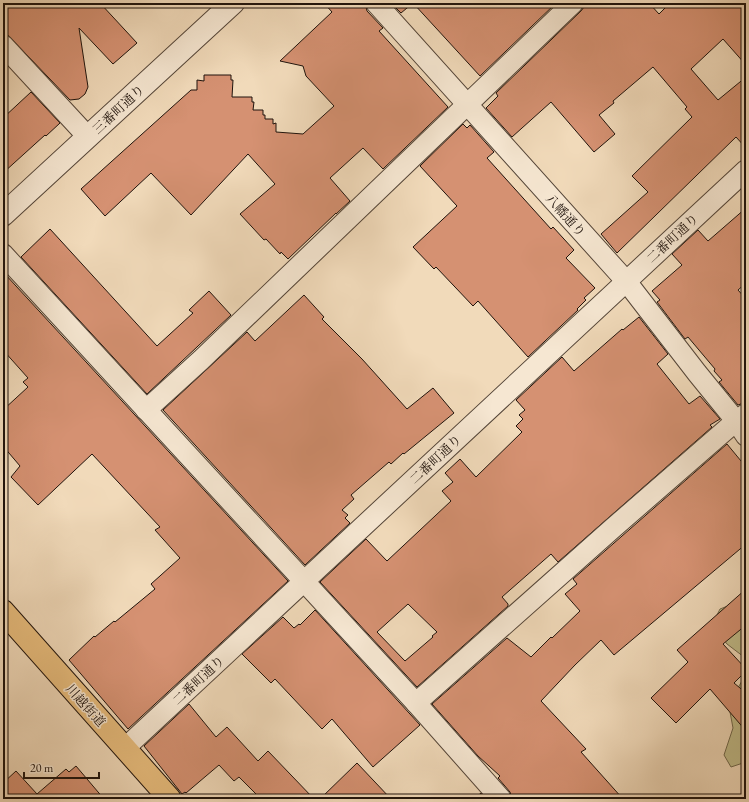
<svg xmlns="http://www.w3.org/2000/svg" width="749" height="802" font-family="'EB Garamond','Noto Serif JP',serif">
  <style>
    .green { fill: #c1bd8b; stroke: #70684c }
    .building { fill: #d59172; stroke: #1f130c; fill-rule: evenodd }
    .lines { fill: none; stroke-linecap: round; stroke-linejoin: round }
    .minor-casing { stroke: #544538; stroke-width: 22 }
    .tertiary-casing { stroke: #544538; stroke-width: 24 }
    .primary-casing { stroke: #1f130c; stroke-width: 24 }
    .minor { stroke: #f6e7d2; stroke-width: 20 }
    .tertiary { stroke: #f6e7d2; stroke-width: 22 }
    .primary { stroke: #e8bd7d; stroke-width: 22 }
    .labels { text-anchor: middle; stroke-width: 3; stroke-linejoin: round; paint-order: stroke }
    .street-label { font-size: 13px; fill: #1f130c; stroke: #f6e7d2 }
  </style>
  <rect width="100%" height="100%" fill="#f1daba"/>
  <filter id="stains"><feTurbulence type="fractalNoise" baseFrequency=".005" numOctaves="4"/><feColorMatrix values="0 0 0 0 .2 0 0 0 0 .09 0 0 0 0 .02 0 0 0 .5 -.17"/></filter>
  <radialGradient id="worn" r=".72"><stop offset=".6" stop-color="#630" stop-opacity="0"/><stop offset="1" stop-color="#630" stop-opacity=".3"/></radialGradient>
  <g class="green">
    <path d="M 746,599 L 746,660 L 744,657 L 727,644 L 712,625 L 720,609 Z"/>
    <path d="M 746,674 L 746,762 L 731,767 L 724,755 L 733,728 L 730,712 L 735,693 Z"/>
  </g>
  <g class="building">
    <path d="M 3,3 L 100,3 L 137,43 L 113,64 L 79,28 L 88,87 L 85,94 L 79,99 L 70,100 L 3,30 Z"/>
    <path d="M 324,3 L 365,3 L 367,11 L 383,28 L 379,31 L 448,107 L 383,169 L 363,148 L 330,178 L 350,201 L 336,214 L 336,213 L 288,259 L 281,252 L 280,254 L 266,239 L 264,240 L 240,214 L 275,184 L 248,154 L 191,215 L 151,173 L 105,216 L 81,189 L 191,90 L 197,90 L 197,80 L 204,81 L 204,75 L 231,75 L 231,80 L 233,80 L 232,97 L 252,97 L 252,102 L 254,102 L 253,110 L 263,110 L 263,115 L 265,115 L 265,119 L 273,119 L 273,124 L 276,123 L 276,132 L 303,134 L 334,106 L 306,76 L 303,66 L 280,61 L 332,12 Z"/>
    <path d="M 391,3 L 556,3 L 480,76 L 413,3 L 401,13 Z"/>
    <path d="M 584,3 L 649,3 L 659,14 L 670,3 L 746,3 L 746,65 L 723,39 L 691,69 L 718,100 L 746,77 L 746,148 L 736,137 L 617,253 L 601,234 L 648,192 L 632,176 L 692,117 L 685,109 L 687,107 L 653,67 L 613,101 L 614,103 L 599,115 L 615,134 L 594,152 L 551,102 L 512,137 L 486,108 L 498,96 L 496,93 L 581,11 L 584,7 Z"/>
    <path d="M 31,92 L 60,123 L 46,136 L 45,135 L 3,173 L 3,118 Z"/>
    <path d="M 463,124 L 467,128 L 470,125 L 494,152 L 487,158 L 551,229 L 553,227 L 574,250 L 566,258 L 595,288 L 584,298 L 586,300 L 577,309 L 578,310 L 528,357 L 478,301 L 473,306 L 436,267 L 434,269 L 413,247 L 457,206 L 420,166 Z"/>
    <path d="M 746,208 L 746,283 L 738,290 L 746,299 L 746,402 L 738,405 L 719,382 L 722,380 L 714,371 L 715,369 L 688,337 L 685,339 L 657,302 L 660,300 L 652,291 L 682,265 L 672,254 L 698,230 L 708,241 Z"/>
    <path d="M 50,229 L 157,346 L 193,313 L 189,310 L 209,291 L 231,315 L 147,394 L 21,257 Z"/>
    <path d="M 4,273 L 288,581 L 128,729 L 69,660 L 94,636 L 95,637 L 114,621 L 115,622 L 155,589 L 151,584 L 180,558 L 155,530 L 160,527 L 92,454 L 38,505 L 11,477 L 20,466 L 3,446 L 3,410 L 28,387 L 23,382 L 28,378 L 3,350 L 3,274 Z"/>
    <path d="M 304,295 L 324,317 L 322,319 L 362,359 L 407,409 L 433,388 L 454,413 L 404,454 L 403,453 L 391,464 L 389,462 L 351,495 L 354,499 L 342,510 L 348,515 L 345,518 L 350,523 L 305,565 L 163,410 L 247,332 L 255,341 Z"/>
    <path d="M 639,317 L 668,354 L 657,364 L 689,404 L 700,396 L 720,419 L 710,425 L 712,427 L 558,562 L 551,554 L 502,597 L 508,604 L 508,606 L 417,687 L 320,582 L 366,539 L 387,561 L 451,501 L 442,491 L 453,482 L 445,473 L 460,459 L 476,477 L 522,432 L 516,426 L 523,419 L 519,415 L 525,410 L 516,400 L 562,357 L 574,371 L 622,329 L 623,330 ZM 408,604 L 437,632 L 432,636 L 433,637 L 405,661 L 377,632 Z"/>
    <path d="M 727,444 L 746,467 L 746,544 L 614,655 L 601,640 L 575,665 L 541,701 L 586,749 L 581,752 L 623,799 L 512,799 L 510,792 L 498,778 L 500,776 L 478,756 L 432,704 L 507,638 L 531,657 L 551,637 L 552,638 L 580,611 L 565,594 L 577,584 L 573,579 Z"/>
    <path d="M 746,589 L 746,625 L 723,644 L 746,669 L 746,671 L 734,683 L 746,693 L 746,731 L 710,689 L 676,723 L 651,698 L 688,662 L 677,650 Z"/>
    <path d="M 315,610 L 420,725 L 373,767 L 332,719 L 322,729 L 275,679 L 271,683 L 242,654 L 283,617 L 294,628 L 299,624 L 300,625 Z"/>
    <path d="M 189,704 L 216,737 L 227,727 L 258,761 L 268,751 L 314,799 L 261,799 L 239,777 L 234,781 L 219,765 L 186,793 L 185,792 L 182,794 L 144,746 Z"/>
    <path d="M 357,763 L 391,799 L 320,799 Z"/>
    <path d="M 76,766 L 104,799 L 3,799 L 3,783 L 16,771 L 37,794 L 66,769 L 69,772 Z"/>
    <path d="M 481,793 L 486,799 L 474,799 Z"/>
  </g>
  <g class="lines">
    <defs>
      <g id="minor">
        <path d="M 376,3 L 626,281 L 697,373 L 736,421 L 746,436"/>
        <path d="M 3,45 L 88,137"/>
        <path d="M 3,254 L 416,703 L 501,799"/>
        <path d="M 146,410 L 201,360 L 573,3"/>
        <path d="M 416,703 L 613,528 L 736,421 L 746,414"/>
        <path d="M 125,748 L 746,170"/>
      </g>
      <path id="tertiary" d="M 3,215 L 233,3"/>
      <path id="primary" d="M 3,611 L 170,799"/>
    </defs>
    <use href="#minor" class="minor-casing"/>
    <use href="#tertiary" class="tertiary-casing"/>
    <use href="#primary" class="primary-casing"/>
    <use href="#minor" class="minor"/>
    <use href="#tertiary" class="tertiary"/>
    <use href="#primary" class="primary"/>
  </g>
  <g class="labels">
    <g class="street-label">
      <text transform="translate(118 109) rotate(-43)" y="5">三番町通り</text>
      <text transform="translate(566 215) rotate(48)" y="5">八幡通り</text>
      <text transform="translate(672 238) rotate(-43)" y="5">二番町通り</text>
      <text transform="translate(435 459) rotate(-43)" y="5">二番町通り</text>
      <text transform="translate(198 680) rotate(-43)" y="5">二番町通り</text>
      <text transform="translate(86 705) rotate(48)" y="5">川越街道</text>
    </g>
  </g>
  <rect width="749" height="802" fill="none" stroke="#f1daba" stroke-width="16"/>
  <rect x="4" y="4" width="741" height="794" fill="none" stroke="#1f130c" stroke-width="2"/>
  <rect x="8" y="8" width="733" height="786" fill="none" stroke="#1f130c"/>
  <path d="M24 772v6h75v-6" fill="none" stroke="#1f130c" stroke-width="2"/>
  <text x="30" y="772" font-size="12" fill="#1f130c" stroke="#f6e7d2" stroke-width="3" paint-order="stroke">20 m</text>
  <rect width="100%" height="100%" filter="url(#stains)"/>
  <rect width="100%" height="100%" fill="url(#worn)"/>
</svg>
